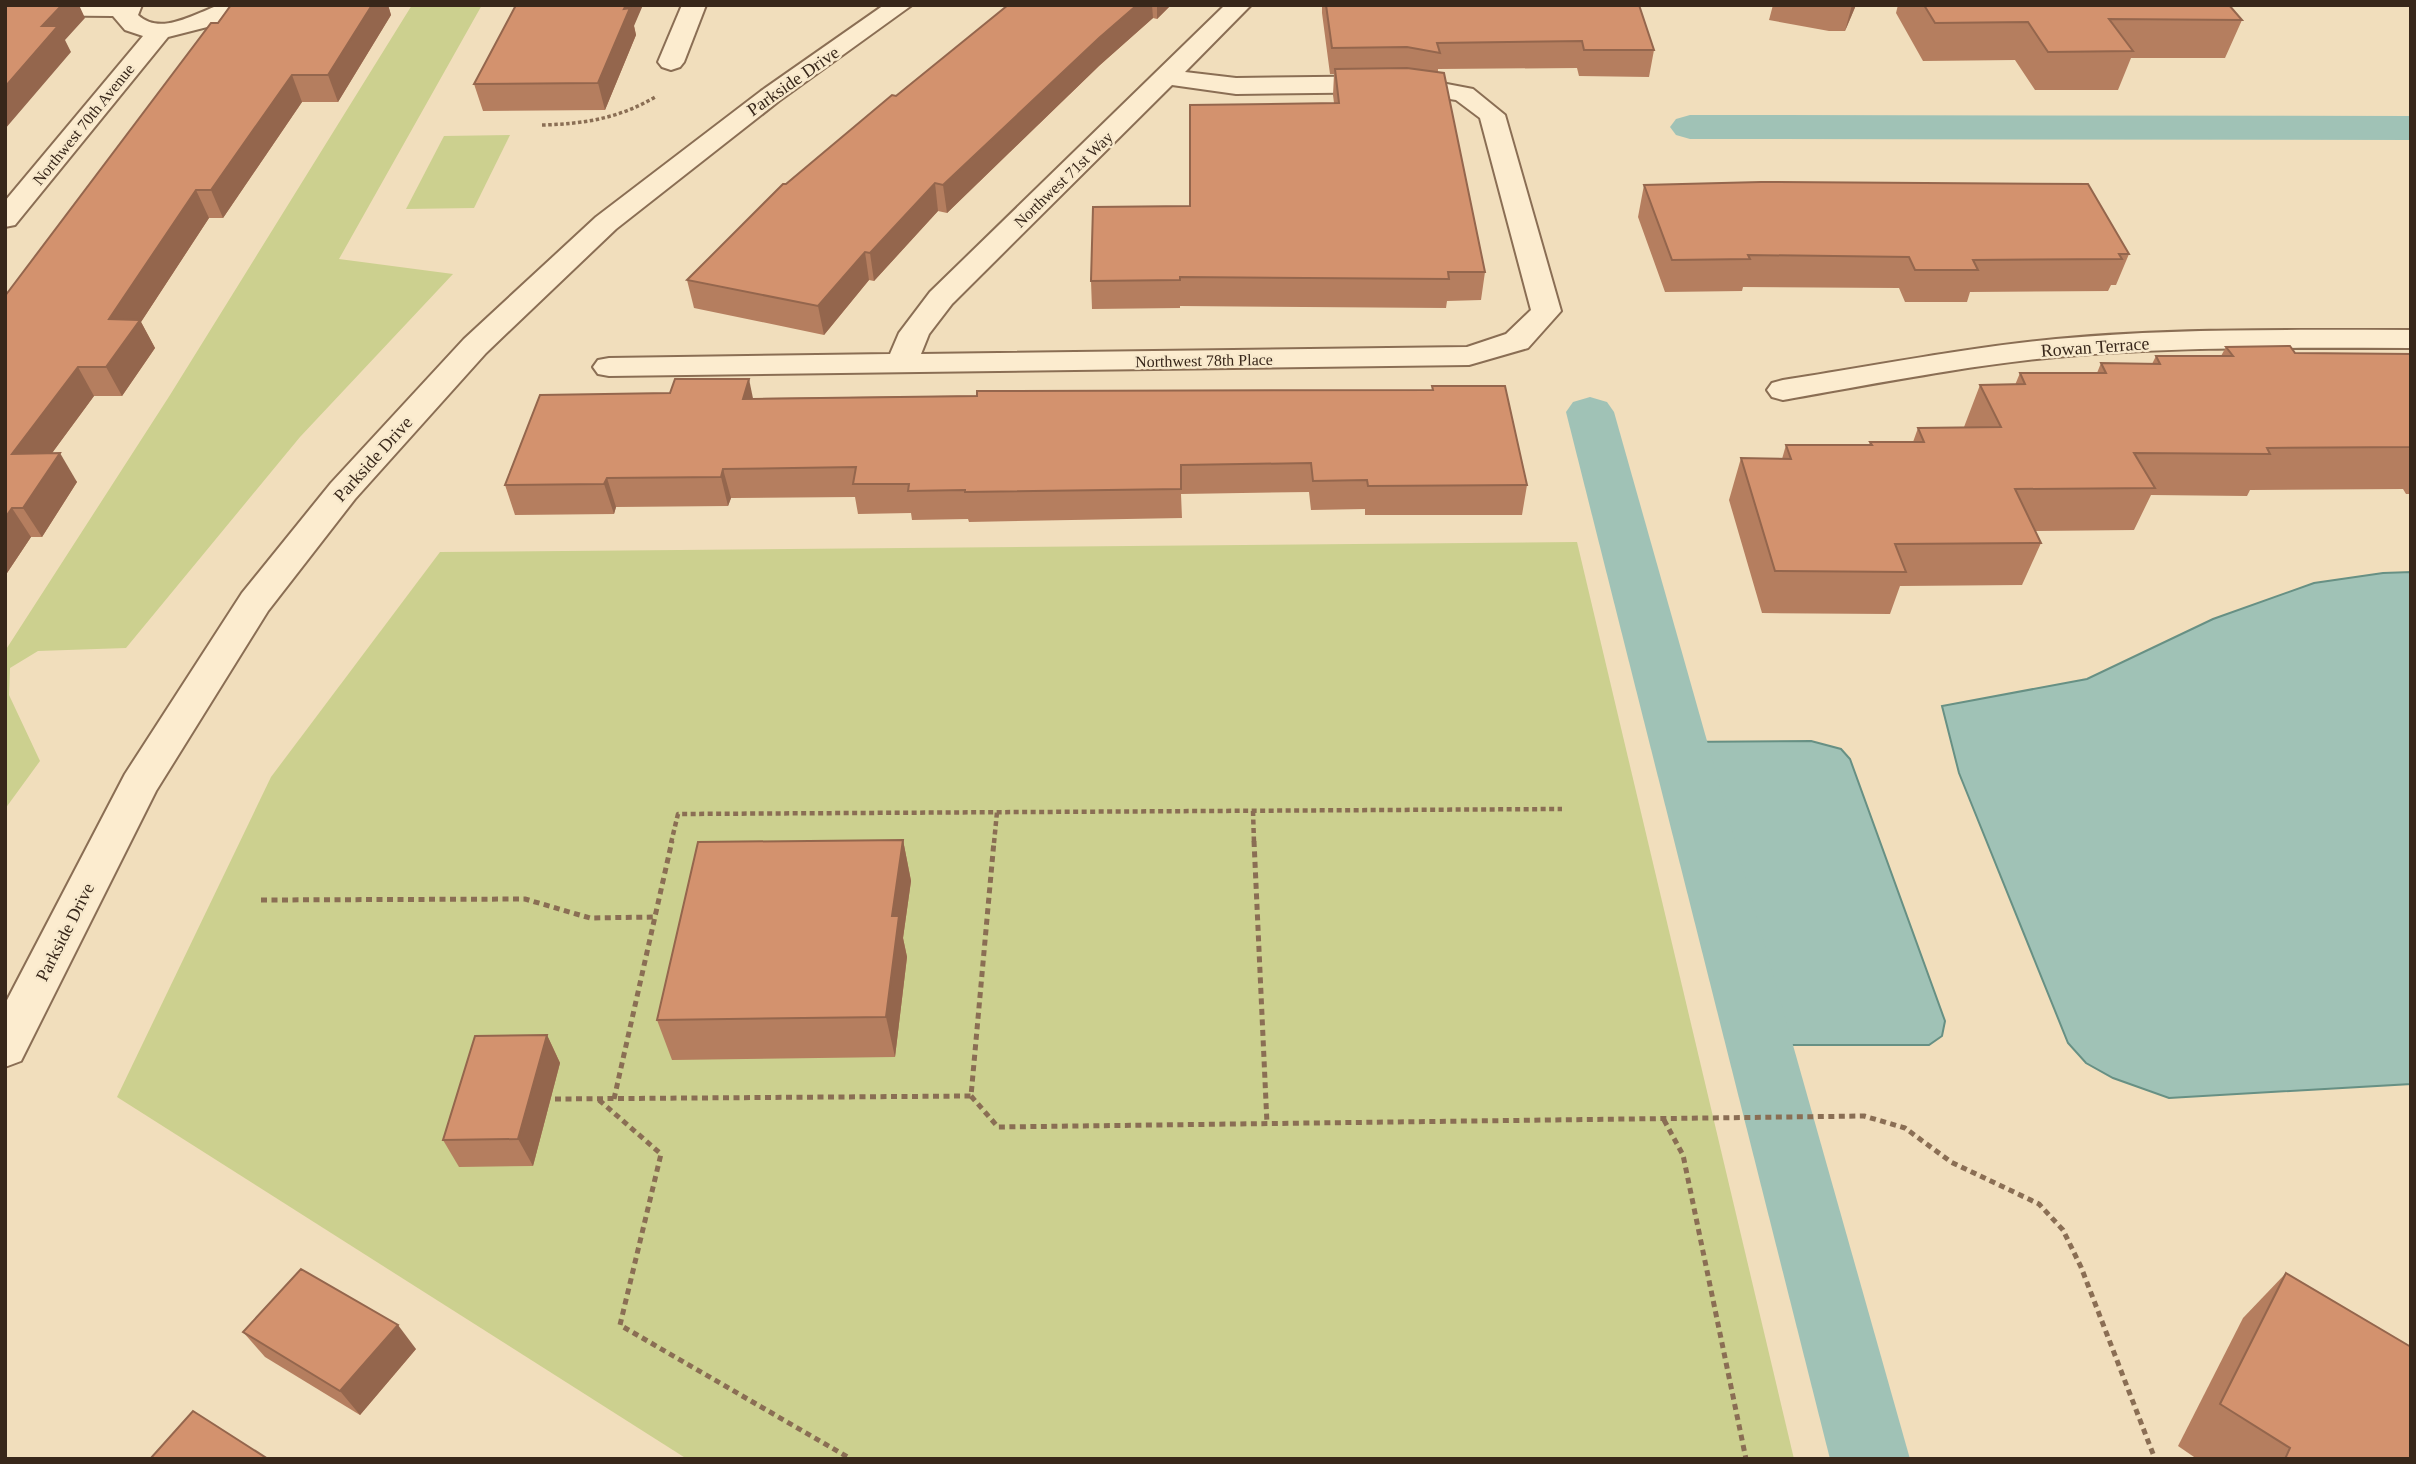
<svg xmlns="http://www.w3.org/2000/svg" width="2416" height="1464" font-family="Georgia,serif">
  <style>
    .green { fill: #ccd08f }
    .water { fill: #a0c2b6; stroke: #679084; stroke-width: 2 }
    .lines { fill: none; stroke-linecap: round; stroke-linejoin: round }
    .canal { fill: #a0c2b6; fill-rule: evenodd }
    .minor-casing { stroke: #8a6e54; stroke-width: 4 }
    .tertiary-casing { stroke: #8a6e54; stroke-width: 4 }
    .path-far2 { stroke: #8a6e54; stroke-width: 3.5; stroke-dasharray: 3.5 2.5; stroke-linecap: butt }
    .path-far1 { stroke: #8a6e54; stroke-width: 4.5; stroke-dasharray: 5 3.5; stroke-linecap: butt }
    .path { stroke: #8a6e54; stroke-width: 5; stroke-dasharray: 6 4.5; stroke-linecap: butt }
    .minor { fill: #fceccf; fill-rule: evenodd }
    .tertiary { fill: #fceccf; fill-rule: evenodd }
    .wall { fill: #b57e5f }
    .shaded-wall { fill: #94664d }
    .building { fill: #d3926e; stroke: #94664d; stroke-width: 2 }
    .labels { text-anchor: middle; stroke-width: 5; stroke-linejoin: round; paint-order: stroke }
    .far-street-label { font-size: 16px; fill: #38271a; stroke: #f8e9cc }
    .street-label { font-size: 18px; fill: #38271a; stroke: #f8e9cc }
  </style>
  <rect width="100%" height="100%" fill="#f1debc"/>
  <g class="green">
    <path d="M 412,5 L 482,5 L 339,259 L 453,274 L 300,437 L 126,648 L 38,651 L 10,668 L 9,695 L 40,761 L 5,809 L 5,651 L 170,395 Z"/>
    <path d="M 510,135 L 474,208 L 406,209 L 444,136 Z"/>
    <path d="M 1577,542 L 1794,1459 L 687,1459 L 117,1097 L 271,777 L 440,552 Z"/>
  </g>
  <g class="water">
    <path d="M 2411,572 L 2411,1084 L 2169,1098 L 2113,1078 L 2086,1063 L 2068,1043 L 1959,773 L 1942,706 L 2087,679 L 2213,619 L 2314,583 L 2383,573 Z"/>
    <path d="M 1811,741 L 1841,749 L 1850,759 L 1945,1021 L 1942,1036 L 1929,1045 L 1759,1045 L 1678,742 Z"/>
  </g>
  <g class="lines">
    <g class="canal">
      <path d="M 1690,115 L 2411,116 L 2411,140 L 1690,139 L 1676,135 L 1670,127 L 1676,119 Z"/>
      <path d="M 1590,397 L 1607,402 L 1614,412 L 1910,1459 L 1830,1459 L 1566,412 L 1573,402 Z"/>
    </g>
    <defs>
      <g id="minor">
        <path d="M 5,5 L 142,5 L 138,15 C 160,36 194,14 217,6 C 224,3 237,5 245,5 L 232,17 L 219,24 L 168,37 L 15,225 L 5,227 L 5,201 L 143,36 L 125,30 L 113,16 L 5,15 Z"/>
        <path d="M 682,5 L 706,5 L 684,62 L 680,67 L 671,70 L 662,67 L 658,62 Z"/>
        <path d="M 1225,5 L 1251,5 L 1185,72 L 1236,78 L 1405,76 L 1473,89 L 1505,115 L 1561,311 L 1528,348 L 1469,365 L 609,376 L 598,374 L 593,367 L 598,360 L 609,358 L 890,354 L 899,333 L 930,292 ZM 1172,85 L 1236,94 L 1405,92 L 1456,100 L 1480,118 L 1531,310 L 1506,334 L 1467,347 L 921,354 L 929,334 L 952,304 Z"/>
        <path d="M 2411,330 L 2411,348 C 2292,348 2173,346 2056,357 C 1964,366 1874,384 1783,400 L 1772,397 L 1767,390 L 1772,383 L 1783,380 C 1874,366 1964,348 2056,339 C 2173,328 2292,330 2411,330 Z"/>
      </g>
      <path id="tertiary" d="M 884,5 L 912,5 L 779,101 L 616,229 L 486,353 L 355,499 L 268,611 L 156,791 L 21,1061 L 5,1067 L 5,1004 L 125,774 L 242,593 L 331,483 L 464,339 L 596,217 L 761,91 Z"/>
    </defs>
    <use href="#minor" class="minor-casing"/>
    <use href="#tertiary" class="tertiary-casing"/>
    <path class="path-far2" d="M 542,125 C 585,124 620,118 657,96"/>
    <g class="path-far1">
      <path d="M 1253,811 L 1254,843"/>
      <path d="M 671,843 L 678,814 L 1562,809"/>
      <path d="M 994,843 L 997,812"/>
    </g>
    <g class="path">
      <path d="M 1254,841 L 1267,1124"/>
      <path d="M 261,900 L 525,899 L 590,918 L 655,917"/>
      <path d="M 971,1096 L 998,1127 L 1864,1116 L 1905,1128 L 1951,1162 L 2039,1204 L 2063,1230 L 2081,1267 L 2155,1459"/>
      <path d="M 555,1099 L 971,1096 L 994,841"/>
      <path d="M 614,1099 L 672,841"/>
      <path d="M 599,1100 L 661,1154 L 620,1325 L 851,1459"/>
      <path d="M 1664,1120 L 1683,1155 L 1746,1459"/>
    </g>
    <use href="#minor" class="minor"/>
    <use href="#tertiary" class="tertiary"/>
  </g>
  <g class="wall">
    <path d="M 231,5 L 388,5 L 391,15 L 338,102 L 302,102 L 223,218 L 209,218 L 141,322 L 155,348 L 122,396 L 94,396 L 52,453 L 77,482 L 42,537 L 31,537 L 5,576 L 5,296 Z"/>
    <path d="M 1008,5 L 1171,5 L 1157,19 L 1153,18 L 1100,65 L 947,213 L 938,211 L 874,281 L 869,280 L 824,335 L 694,308 L 687,280 L 786,184 Z"/>
    <path d="M 1322,5 L 1639,5 L 1654,50 L 1649,77 L 1579,76 L 1577,68 L 1438,69 L 1438,72 L 1485,272 L 1481,300 L 1447,301 L 1446,308 L 1180,306 L 1180,308 L 1092,309 L 1091,281 L 1190,206 L 1334,103 L 1333,95 L 1334,74 L 1330,74 L 1322,13 Z"/>
    <path d="M 1773,5 L 1856,5 L 1845,31 L 1829,31 L 1769,20 Z"/>
    <path d="M 1898,5 L 1924,5 L 2242,20 L 2225,58 L 2131,58 L 2118,90 L 2035,90 L 2015,60 L 1923,61 L 1896,13 Z"/>
    <path d="M 634,26 L 636,35 L 605,110 L 483,111 L 474,84 Z"/>
    <path d="M 1644,185 L 2129,254 L 2116,285 L 2111,285 L 2108,291 L 1970,292 L 1967,302 L 1905,302 L 1899,288 L 1743,287 L 1742,291 L 1665,292 L 1638,217 Z"/>
    <path d="M 2226,347 L 2295,353 L 2411,354 L 2411,494 L 2406,494 L 2403,489 L 2250,490 L 2247,496 L 2151,495 L 2134,530 L 2035,531 L 2041,543 L 2022,585 L 1900,586 L 1890,614 L 1762,613 L 1729,500 L 1741,458 L 1782,459 L 1786,445 L 1869,445 L 1870,442 L 1913,442 L 1918,428 L 1965,428 L 1964,427 L 1980,385 L 2015,385 L 2020,373 L 2097,373 L 2101,363 L 2152,364 L 2156,356 L 2221,356 Z"/>
    <path d="M 1432,386 L 1527,485 L 1522,515 L 1365,515 L 1365,509 L 1311,510 L 1309,492 L 1181,494 L 1182,518 L 969,522 L 968,519 L 912,520 L 911,513 L 858,514 L 855,497 L 731,498 L 728,506 L 616,507 L 614,514 L 515,515 L 505,485 L 753,398 L 1432,390 Z"/>
    <path d="M 903,840 L 911,881 L 903,938 L 907,957 L 895,1057 L 672,1060 L 657,1020 Z"/>
    <path d="M 547,1035 L 560,1063 L 533,1166 L 459,1167 L 443,1140 Z"/>
    <path d="M 2286,1273 L 2411,1459 L 2197,1459 L 2178,1446 L 2243,1318 Z"/>
    <path d="M 243,1332 L 416,1349 L 360,1415 L 265,1357 Z"/>
  </g>
  <g class="shaded-wall">
    <path d="M 62,5 L 79,5 L 85,18 L 65,40 L 71,52 L 5,129 L 5,87 L 42,26 Z"/>
    <path d="M 372,5 L 388,5 L 391,15 L 338,102 L 328,75 Z"/>
    <path d="M 626,5 L 643,5 L 634,26 L 636,35 L 605,110 L 598,83 Z"/>
    <path d="M 1137,5 L 1152,5 L 1153,18 L 1100,65 L 947,213 L 943,185 L 1099,38 Z"/>
    <path d="M 1157,5 L 1171,5 L 1157,19 Z"/>
    <path d="M 1852,5 L 1856,5 L 1845,31 Z"/>
    <path d="M 292,75 L 302,102 L 223,218 L 211,190 Z"/>
    <path d="M 935,183 L 938,211 L 874,281 L 870,253 Z"/>
    <path d="M 196,190 L 209,218 L 141,322 L 155,348 L 122,396 L 106,367 L 109,319 Z"/>
    <path d="M 865,252 L 869,280 L 824,335 L 818,306 Z"/>
    <path d="M 78,367 L 94,396 L 30,483 L 12,454 Z"/>
    <path d="M 749,379 L 755,408 L 743,399 Z"/>
    <path d="M 60,453 L 77,482 L 42,537 L 23,508 Z"/>
    <path d="M 723,469 L 731,498 L 728,506 L 721,477 Z"/>
    <path d="M 607,478 L 616,507 L 614,514 L 604,484 Z"/>
    <path d="M 12,508 L 31,537 L 5,576 L 5,518 Z"/>
    <path d="M 903,840 L 911,881 L 903,938 L 907,957 L 895,1057 L 886,1017 L 892,916 Z"/>
    <path d="M 547,1035 L 560,1063 L 533,1166 L 518,1139 Z"/>
    <path d="M 398,1325 L 416,1349 L 360,1415 L 340,1391 Z"/>
  </g>
  <g class="building">
    <path d="M 5,5 L 62,5 L 42,26 L 58,26 L 5,87 Z"/>
    <path d="M 231,5 L 372,5 L 328,75 L 292,75 L 211,190 L 196,190 L 109,319 L 140,320 L 106,367 L 78,367 L 12,454 L 60,453 L 23,508 L 12,508 L 5,518 L 5,296 L 211,23 L 218,23 Z"/>
    <path d="M 516,5 L 626,5 L 624,9 L 630,8 L 598,83 L 474,84 Z"/>
    <path d="M 1008,5 L 1137,5 L 1099,38 L 943,185 L 935,183 L 870,253 L 865,252 L 818,306 L 687,280 L 783,184 L 786,184 L 892,95 L 896,96 Z"/>
    <path d="M 1326,5 L 1639,5 L 1654,50 L 1584,50 L 1582,41 L 1437,43 L 1440,53 L 1407,47 L 1332,48 Z"/>
    <path d="M 1924,5 L 2229,5 L 2242,20 L 2109,19 L 2133,51 L 2048,52 L 2028,22 L 1935,23 Z"/>
    <path d="M 1407,68 L 1444,73 L 1485,272 L 1448,272 L 1449,279 L 1180,277 L 1180,280 L 1091,281 L 1093,207 L 1190,206 L 1190,105 L 1339,103 L 1335,69 Z"/>
    <path d="M 1761,182 L 2088,184 L 2129,254 L 2119,254 L 2122,259 L 1973,260 L 1978,270 L 1915,270 L 1909,257 L 1748,255 L 1750,259 L 1672,260 L 1644,185 Z"/>
    <path d="M 2290,346 L 2295,353 L 2411,354 L 2411,447 L 2267,448 L 2270,454 L 2134,453 L 2155,488 L 2015,489 L 2041,543 L 1895,544 L 1906,572 L 1775,571 L 1741,458 L 1791,459 L 1786,445 L 1872,445 L 1870,442 L 1924,442 L 1918,428 L 2001,427 L 1980,385 L 2025,384 L 2020,373 L 2106,373 L 2101,363 L 2160,364 L 2156,356 L 2233,356 L 2226,347 Z"/>
    <path d="M 675,379 L 749,379 L 743,399 L 977,396 L 977,391 L 1433,390 L 1432,386 L 1505,386 L 1527,485 L 1368,486 L 1367,480 L 1313,481 L 1311,463 L 1181,465 L 1181,489 L 965,492 L 965,490 L 908,491 L 909,484 L 853,484 L 856,467 L 723,469 L 721,477 L 607,478 L 604,484 L 505,485 L 540,395 L 670,393 Z"/>
    <path d="M 903,840 L 892,916 L 899,916 L 886,1017 L 657,1020 L 698,842 Z"/>
    <path d="M 547,1035 L 518,1139 L 443,1140 L 475,1036 Z"/>
    <path d="M 301,1269 L 398,1325 L 340,1391 L 243,1332 Z"/>
    <path d="M 2286,1273 L 2411,1347 L 2411,1459 L 2285,1459 L 2290,1448 L 2220,1404 Z"/>
    <path d="M 193,1411 L 268,1459 L 150,1459 Z"/>
  </g>
  <g class="labels">
    <g class="far-street-label">
      <text transform="translate(83 124) rotate(-51)" y="6">Northwest 70th Avenue</text>
      <text transform="translate(1063 179) rotate(-44)" y="6">Northwest 71st Way</text>
      <text transform="translate(1204 360) rotate(-1)" y="6">Northwest 78th Place</text>
    </g>
    <g class="street-label">
      <text transform="translate(793 81) rotate(-35)" y="6">Parkside Drive</text>
      <text transform="translate(2095 347) rotate(-4)" y="6">Rowan Terrace</text>
      <text transform="translate(373 459) rotate(-48)" y="6">Parkside Drive</text>
      <text transform="translate(65 932) rotate(-63)" y="6">Parkside Drive</text>
    </g>
  </g>
  <rect width="2416" height="1464" fill="none" stroke="#38271a" stroke-width="14"/>
</svg>
